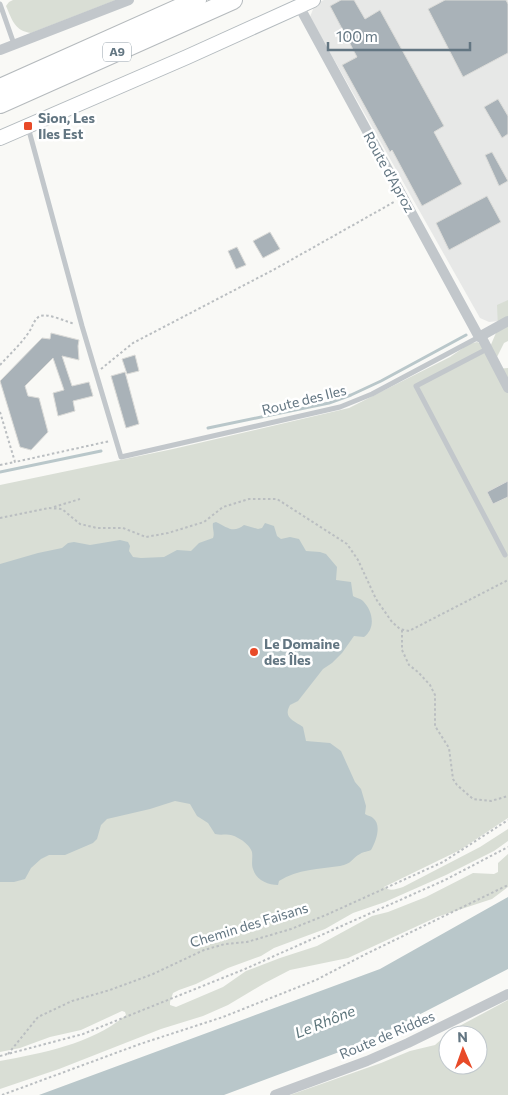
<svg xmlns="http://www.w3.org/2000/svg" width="508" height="1095" font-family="Commissioner,sans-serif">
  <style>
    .built { fill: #e7e8e7 }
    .green { fill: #d9ded5; fill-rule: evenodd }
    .water { fill: #b9c7ca }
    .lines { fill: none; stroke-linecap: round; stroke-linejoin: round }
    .stream { stroke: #b9c7ca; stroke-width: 3 }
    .building { fill: #a9b2b8; stroke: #dbdbd8 }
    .secondary-casing { stroke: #b4bbbf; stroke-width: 16 }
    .highway-casing { stroke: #b5babd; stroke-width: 20 }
    .path { stroke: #babec1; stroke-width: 2; stroke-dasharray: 2.5 2.5; stroke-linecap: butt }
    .lane { stroke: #c2c7cb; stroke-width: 5 }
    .street { stroke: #c2c7cb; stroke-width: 10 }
    .secondary { stroke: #fff; stroke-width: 14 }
    .highway { stroke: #fff; stroke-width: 18 }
    .poi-dot { fill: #e84a28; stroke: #fff; stroke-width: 2 }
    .labels { text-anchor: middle; stroke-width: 5; stroke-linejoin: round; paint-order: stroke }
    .shield { fill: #fff; stroke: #929fa8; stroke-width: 1 }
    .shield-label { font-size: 12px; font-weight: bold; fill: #637682 }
    .poi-label { font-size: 14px; font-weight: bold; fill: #637682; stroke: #fff; text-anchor: start }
    .street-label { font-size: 14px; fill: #637682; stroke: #fff }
    .water-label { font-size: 15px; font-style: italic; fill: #5e767c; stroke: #fff }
  </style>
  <rect width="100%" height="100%" fill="#f9f9f6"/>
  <path class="built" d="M 324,0 L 508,0 L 508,316 L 499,321 L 489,322 L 480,318 L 310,17 L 315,4 Z"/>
  <g class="green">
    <path d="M 13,0 L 116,0 L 31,33 C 15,31 12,20 6,6 L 9,2 Z"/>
    <path d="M 508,300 L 508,341 L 504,343 L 495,361 L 497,369 L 508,368 L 508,818 L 460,850 L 384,887 C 390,892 396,889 403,887 L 480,847 L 508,829 L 508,841 L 494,851 L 446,875 L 385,902 L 353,913 L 325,929 L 274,948 L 261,956 L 228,968 L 196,984 L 179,990 L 173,993 L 170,1002 L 170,1005 L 176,1007 L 223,987 L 246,971 L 280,958 L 317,946 L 372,916 L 388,912 L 426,897 L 473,873 L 494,874 L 498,872 L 498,863 L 508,854 L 508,887 L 492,899 L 437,917 L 348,958 L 290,970 L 265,983 L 228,1005 L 203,1016 L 161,1029 L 59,1069 L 0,1089 L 0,1061 C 43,1053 92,1044 126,1015 L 125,1012 L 122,1011 L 81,1030 L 50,1037 L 20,1048 L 0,1052 L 0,485 L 173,449 L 349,408 L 450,357 L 469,344 L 477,342 L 490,347 L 498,328 L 497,305 Z"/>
    <path d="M 508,1000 L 508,1095 L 290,1095 L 381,1063 L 410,1051 L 435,1045 L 452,1030 ZM 448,1035 L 478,1035 L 478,1065 L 448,1065 Z"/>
  </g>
  <g class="water">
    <path d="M 216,522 C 227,527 233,534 244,525 L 258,529 L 262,528 L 265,523 L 274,526 L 277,536 L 281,539 L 290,537 L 299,539 L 306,551 L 320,552 L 326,554 L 337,567 L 336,580 L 351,582 L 353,596 C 356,598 360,598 363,601 C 373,611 376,628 364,637 L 354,636 L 342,653 L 332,663 L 323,669 L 298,701 L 290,705 C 283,718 293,720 303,727 L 306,741 L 330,743 L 341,751 L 355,782 L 361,789 L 366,806 L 365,814 C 368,816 371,816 373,818 C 382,825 376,842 371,850 C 368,852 364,851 360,854 C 352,858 352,864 340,866 C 319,869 298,869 279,881 L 278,885 C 268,885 256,880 253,869 C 251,864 253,858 252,852 C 250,846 244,841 238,838 C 229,832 224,836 215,834 L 208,823 L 197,816 L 190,804 L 175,801 L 150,809 L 107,819 L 101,825 L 97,839 L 93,843 L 65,855 L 49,855 L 41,859 L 31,868 L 25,879 L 14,882 L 0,882 L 0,564 L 38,553 L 62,548 L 68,543 L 74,542 L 90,545 L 120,540 L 128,542 L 130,546 L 129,551 L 133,557 L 141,558 L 164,557 L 177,550 L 191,551 L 199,543 L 213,538 C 215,533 212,529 213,523 Z"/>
    <path d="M 508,897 L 508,969 L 366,1042 L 224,1095 L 39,1095 L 380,969 Z"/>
  </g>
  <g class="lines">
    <g class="stream">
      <path d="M 208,428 L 329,403 L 351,395 L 381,381 L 466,335"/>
      <path d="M 0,472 L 101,451"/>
    </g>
  </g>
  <g class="building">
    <path d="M 341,0 L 354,0 L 365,19 L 380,10 L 444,126 L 434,132 L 462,184 L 422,206 L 392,150 L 390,152 L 342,65 L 357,57 L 330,6 Z"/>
    <path d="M 445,0 L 506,0 L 508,4 L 508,53 L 463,77 L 428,9 Z"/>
    <path d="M 498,99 L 508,116 L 508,134 L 502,138 L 484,107 Z"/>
    <path d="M 492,152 L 508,181 L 499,186 L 485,155 Z"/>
    <path d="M 487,196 L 501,222 L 449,250 L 436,223 Z"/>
    <path d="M 270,232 L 280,249 L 263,258 L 253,241 Z"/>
    <path d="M 237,247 L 246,265 L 236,269 L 228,251 Z"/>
    <path d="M 51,333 L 79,340 L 78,346 L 79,360 L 62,356 L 72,386 L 89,382 L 93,396 L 73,401 L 75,411 L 58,416 L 53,393 L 64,390 L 53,358 L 25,386 L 28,396 L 39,398 L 48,432 L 31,450 L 20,447 L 0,381 L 42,338 L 50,339 Z"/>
    <path d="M 135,355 L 139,371 L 127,374 L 122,359 Z"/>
    <path d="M 125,372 L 139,424 L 126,428 L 111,376 Z"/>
    <path d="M 508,481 L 508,497 L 493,504 L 487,492 Z"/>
  </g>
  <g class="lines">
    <defs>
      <path id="secondary" d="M 0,138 L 187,57 L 313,0"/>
      <g id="highway">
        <path d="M 0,88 L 197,0"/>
        <path d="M 0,104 L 233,0"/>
      </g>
    </defs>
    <use href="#secondary" class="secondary-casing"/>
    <use href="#highway" class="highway-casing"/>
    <g class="path">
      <path d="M 0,365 C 10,354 21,344 29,332 C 33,326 34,319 40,316 C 48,313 67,322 75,324"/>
      <path d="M 101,369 L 133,343 L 275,269 L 394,202"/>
      <path d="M 0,412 L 15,462 L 110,441"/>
      <path d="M 0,465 L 15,462"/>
      <path d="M 54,507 L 80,499"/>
      <path d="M 0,518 L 49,508 L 62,509 L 80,524 L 97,528 L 123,528 L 146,537 L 168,533 L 204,522 L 223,507 L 249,499 L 277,499 L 347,544 L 358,560 L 376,599 L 392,622 L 400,629 L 409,631 L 508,580"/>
      <path d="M 402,630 L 402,650 L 409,665 L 418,672 L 430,685 L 435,695 L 435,726 L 449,748 L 453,779 L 457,785 L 473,799 L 491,801 L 508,796"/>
      <path d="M 8,1054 L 38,1017 L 72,1001 L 110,990 L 153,974 L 204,950 L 225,944 L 247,942 L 291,929 L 326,915 L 443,862 L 508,820"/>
      <path d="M 0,1056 L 83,1034 L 245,969 L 445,880 L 508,847"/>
      <path d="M 2,1095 L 140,1044 L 223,1017 L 316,980 L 366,954 L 508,885"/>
    </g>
    <g class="lane">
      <path d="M 0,4 L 14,44"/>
      <path d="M 28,127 L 82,326 L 121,457 L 340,407 L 372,394 L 479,337"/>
      <path d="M 487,349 L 416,386 L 505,555"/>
    </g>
    <g class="street">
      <path d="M 299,6 L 479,337 L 508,321"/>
      <path d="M 0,50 L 129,0"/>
      <path d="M 481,336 L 508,388"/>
      <path d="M 275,1095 L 367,1061 L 408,1043 L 508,994"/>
    </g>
    <use href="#secondary" class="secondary"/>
    <use href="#highway" class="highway"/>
  </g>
  <g class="poi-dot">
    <rect x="23" y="121" width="10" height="10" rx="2.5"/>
    <circle cx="254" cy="652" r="5"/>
  </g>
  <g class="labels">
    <rect class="shield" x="103" y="42.5" width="28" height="19" rx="4"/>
    <g class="shield-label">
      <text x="117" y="56">A9</text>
    </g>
    <g class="poi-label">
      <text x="38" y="123">Sion, Les<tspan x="38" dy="16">Iles Est</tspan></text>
      <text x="264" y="649">Le Domaine<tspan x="264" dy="16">des Îles</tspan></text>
    </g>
    <g class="street-label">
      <text transform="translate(389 172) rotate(61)" y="5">Route d'Aproz</text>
      <text transform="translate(304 400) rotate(-14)" y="5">Route des Iles</text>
      <text transform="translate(249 925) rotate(-17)" y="5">Chemin des Faisans</text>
      <text transform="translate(387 1035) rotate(-23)" y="5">Route de Riddes</text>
    </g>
    <g class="water-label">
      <text transform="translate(325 1022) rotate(-22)" y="5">Le Rhône</text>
    </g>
  </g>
  <g transform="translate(463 1050) rotate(358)"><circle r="24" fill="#ffffff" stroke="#c1c8cd"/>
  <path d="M0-4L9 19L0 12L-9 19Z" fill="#e84a28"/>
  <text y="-8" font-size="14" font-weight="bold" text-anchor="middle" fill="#637682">N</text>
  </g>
  <path d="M328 42v8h142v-8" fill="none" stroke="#637682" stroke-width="2.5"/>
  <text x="336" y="42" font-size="15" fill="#637682" stroke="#ffffff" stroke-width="4" paint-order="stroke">100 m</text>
</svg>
